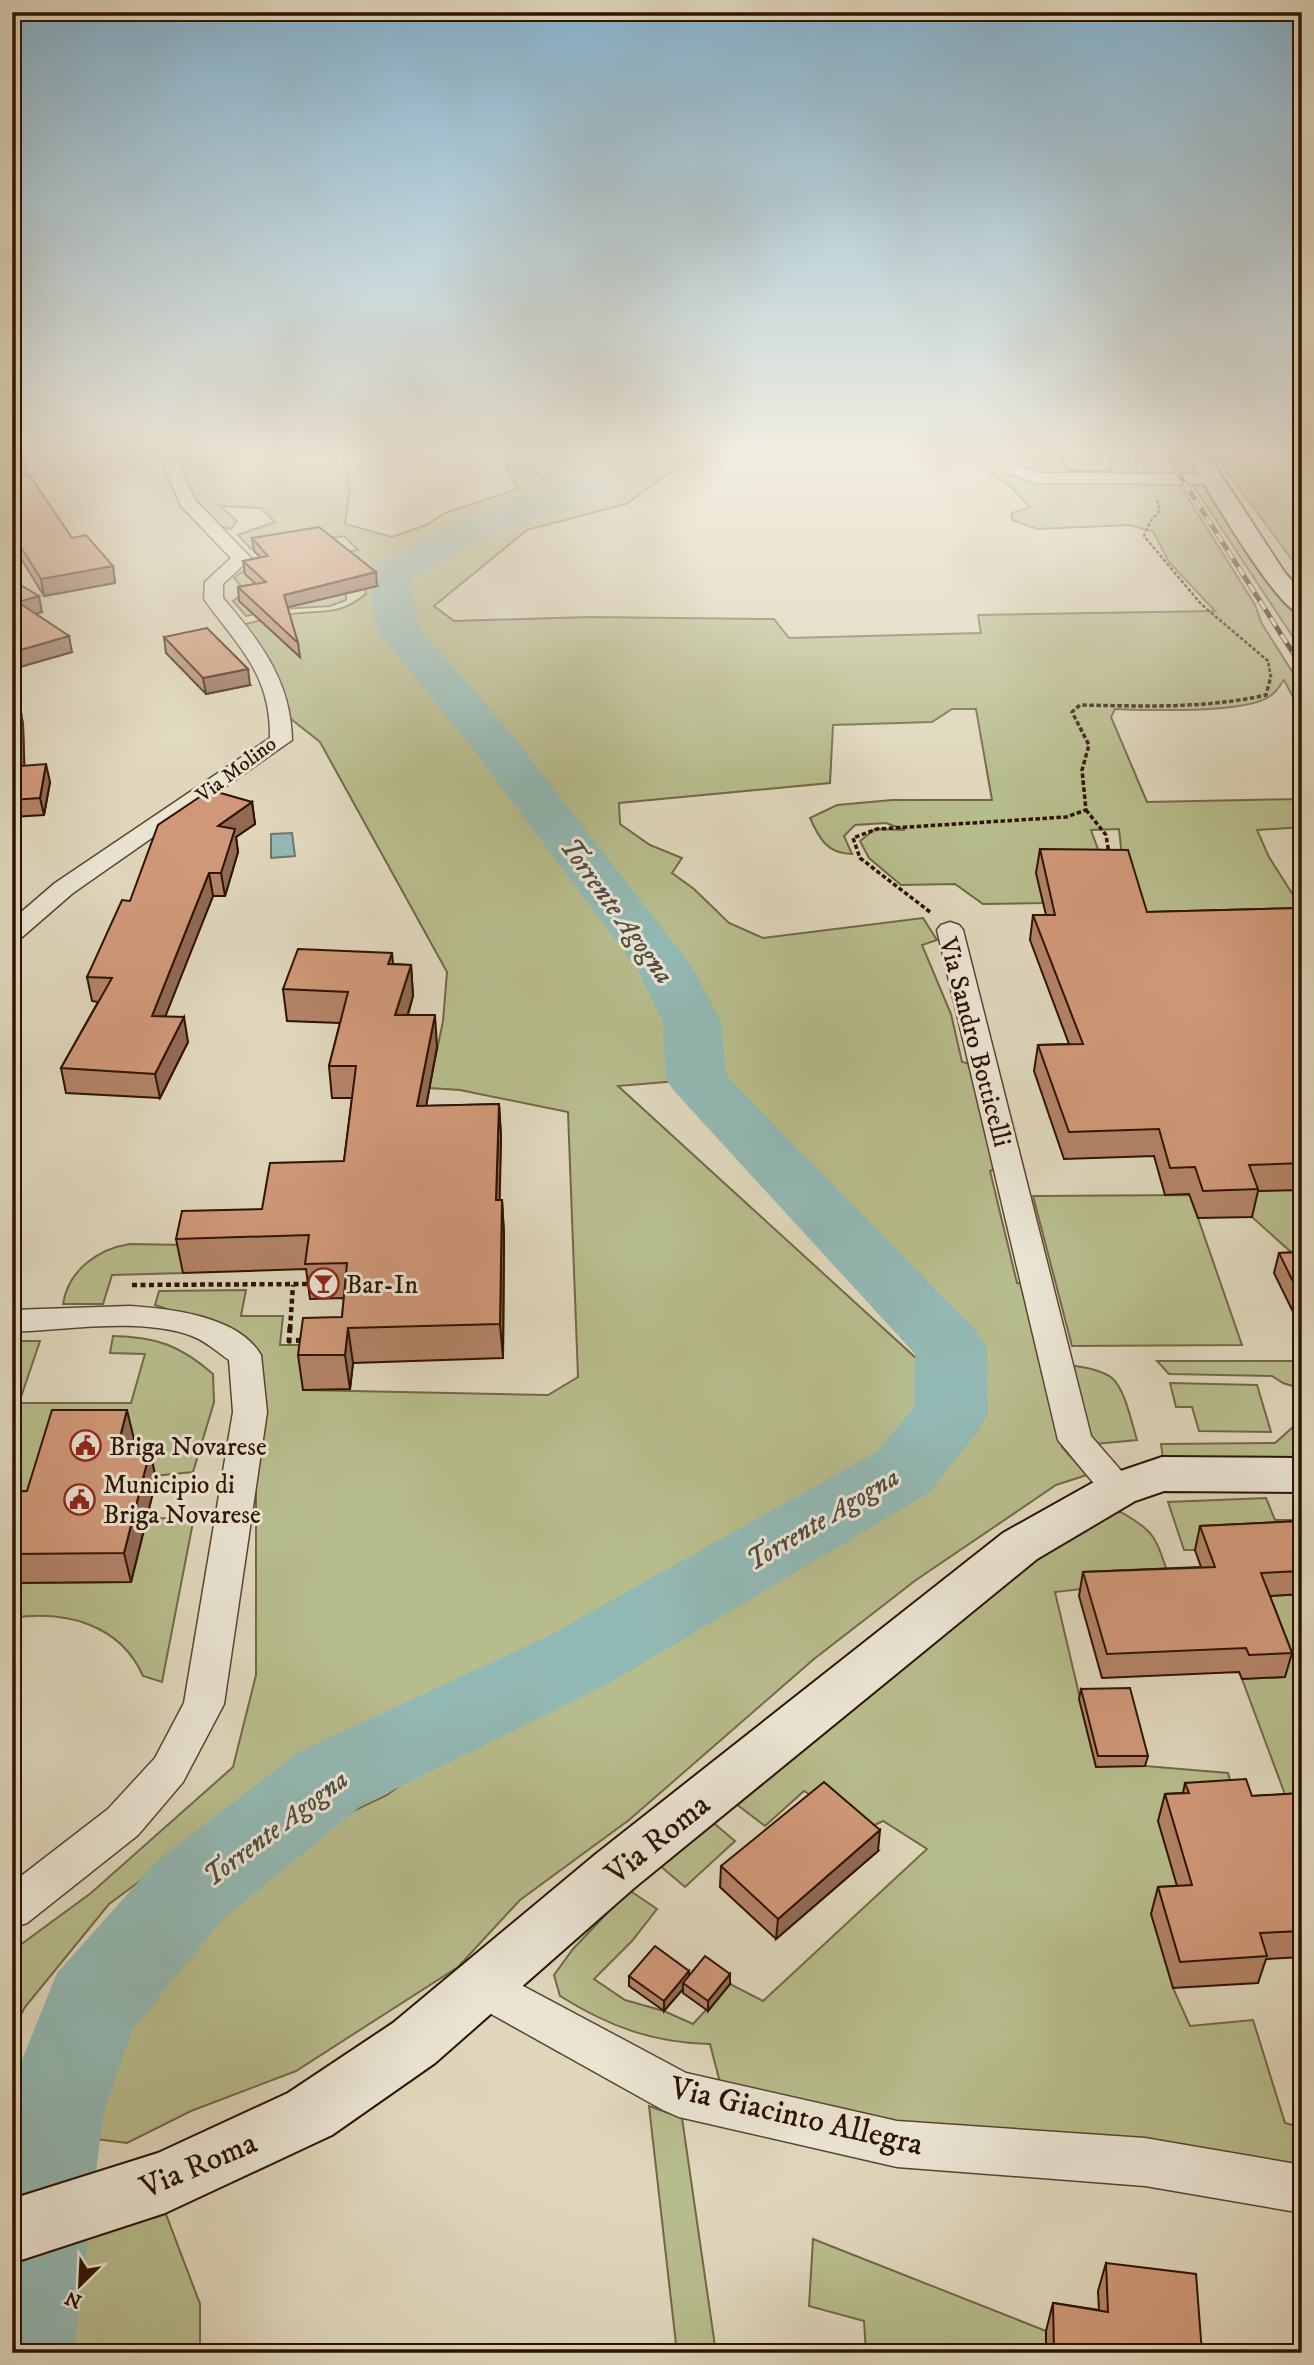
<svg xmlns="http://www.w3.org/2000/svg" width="1314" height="2365" font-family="'IM FELL DW Pica',serif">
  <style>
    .green { fill: #b7bc8c; stroke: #726846; stroke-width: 2 }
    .water { fill: #93b9b4; stroke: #6b776c; stroke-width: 2 }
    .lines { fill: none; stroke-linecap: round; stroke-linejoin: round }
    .river { fill: #93b9b4; fill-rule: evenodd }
    .street-casing { stroke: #5a4430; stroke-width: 3 }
    .secondary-casing { stroke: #2e1301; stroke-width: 4 }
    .path-far3 { stroke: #2e1301; stroke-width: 2.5; stroke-dasharray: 3.5 2; stroke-linecap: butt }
    .path-far2 { stroke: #2e1301; stroke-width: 3.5; stroke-dasharray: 4.5 2.5; stroke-linecap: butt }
    .path-far1 { stroke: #2e1301; stroke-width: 4.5; stroke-dasharray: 5 3.5; stroke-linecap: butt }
    .path { stroke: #2e1301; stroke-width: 5; stroke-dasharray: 6 4.5; stroke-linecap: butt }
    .street { fill: #eae4d3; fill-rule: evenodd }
    .secondary { fill: #eae4d3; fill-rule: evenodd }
    .rail-casing { stroke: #2e1301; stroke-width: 5 }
    .rail { stroke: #eae4d3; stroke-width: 3.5; stroke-dasharray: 10; stroke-linecap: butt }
    .wall { fill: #b38367; stroke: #2e1301; stroke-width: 2 }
    .shaded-wall { fill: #926a54; stroke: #2e1301; stroke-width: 2 }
    .building { fill: #d09878; stroke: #2e1301; stroke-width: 2 }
    .labels { text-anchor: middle; stroke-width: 6; stroke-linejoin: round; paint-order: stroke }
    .far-street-label { font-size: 21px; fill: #2e1301; stroke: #eae4d3 }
    .street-label { font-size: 26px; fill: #2e1301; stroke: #eae4d3 }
    .poi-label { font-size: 26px; fill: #2e1301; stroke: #eae4d3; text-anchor: start }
    .water-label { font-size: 28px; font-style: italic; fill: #514d40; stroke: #eae4d3 }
    .near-street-label { font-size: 32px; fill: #2e1301; stroke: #eae4d3 }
  </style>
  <rect width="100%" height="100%" fill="#dfd6bb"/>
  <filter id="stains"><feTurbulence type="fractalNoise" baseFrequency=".00286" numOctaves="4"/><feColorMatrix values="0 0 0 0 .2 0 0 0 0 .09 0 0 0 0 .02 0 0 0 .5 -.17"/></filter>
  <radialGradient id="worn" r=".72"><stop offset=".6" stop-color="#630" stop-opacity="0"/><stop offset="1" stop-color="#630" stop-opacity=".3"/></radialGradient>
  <g class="green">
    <path d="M 170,449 L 341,449 L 350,489 L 345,524 L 392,537 L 426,525 L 445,513 L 518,489 L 507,467 L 511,458 L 527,461 L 542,478 L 580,449 L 637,449 C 562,506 459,510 388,573 L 388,607 L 394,632 L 481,737 L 659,968 L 685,1022 L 689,1080 L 618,1086 L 929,1370 L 920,1435 L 823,1503 L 575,1646 L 405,1711 L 219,1823 L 109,1904 L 25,2007 L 12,2031 L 12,1951 L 91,1893 L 233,1767 L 256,1675 L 256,1444 L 261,1367 L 209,1324 L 155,1305 L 159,1291 L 246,1290 L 241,1316 L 283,1316 L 280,1345 L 309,1345 L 303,1390 L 548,1395 L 578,1377 L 568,1112 L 460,1090 L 429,1088 L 443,1021 L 447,972 L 320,742 L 286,715 L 242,625 C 259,621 275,616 292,614 C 324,610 339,616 366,594 L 365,589 L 346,593 L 346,600 L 330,606 L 282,609 L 246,616 L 233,601 L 246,592 L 234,578 L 251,565 L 358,550 L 344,536 L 251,549 L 238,535 L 275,522 L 261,508 L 220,506 L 237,521 L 231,529 L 219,526 L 191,494 L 184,472 Z"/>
    <path d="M 650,449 L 703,449 L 626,504 L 527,530 L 434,606 L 454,621 L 589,617 L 774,619 L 789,638 L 981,633 L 978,615 L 1215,611 L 1169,562 L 1153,531 L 1129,525 L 1037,529 L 1012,520 L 1012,513 L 1030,507 L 1009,485 L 950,449 L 969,449 L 1006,472 L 1048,482 L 1178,482 L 1255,605 L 1262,624 L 1302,687 L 1302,714 L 1284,680 C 1280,685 1276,693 1270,696 C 1247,714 1147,710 1115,709 L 1111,717 L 1147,802 L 1302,799 L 1302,827 L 1257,830 L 1269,857 L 1302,909 L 1138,918 L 1124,875 L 1119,829 L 1091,830 L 1107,874 L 1037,874 L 1043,903 L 983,904 L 955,884 L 901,885 L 869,858 L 860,841 L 875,829 L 905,830 L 886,823 L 855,825 L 844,836 L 852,854 C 827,854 819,838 810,818 L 837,805 L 892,800 L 992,800 L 976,709 L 952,709 L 932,722 L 833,725 L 830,783 L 619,803 L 620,824 L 650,845 L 682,858 L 672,873 L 694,889 L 729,923 L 763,938 L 923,918 L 937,940 L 922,945 L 951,1014 L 962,1062 L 975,1065 L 998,1168 L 990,1171 L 1017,1283 L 1028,1284 L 1038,1356 L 1062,1447 L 1087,1475 L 1056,1485 L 916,1580 L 814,1659 L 629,1820 L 520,1900 L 458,1967 L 296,2071 L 191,2111 L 127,2143 L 95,2139 L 117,2045 L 196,1918 L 257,1857 L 387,1795 L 483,1724 L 525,1697 L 584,1669 L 909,1474 L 958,1415 L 955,1348 L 703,1078 L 696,1022 L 669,967 L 490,735 L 402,631 L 396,607 L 395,573 L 474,530 L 626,469 Z"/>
    <path d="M 1106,449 L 1132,449 L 1135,454 L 1138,474 L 1038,477 L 1016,463 L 1064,463 L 1069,475 L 1126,474 L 1110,472 L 1106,462 Z"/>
    <path d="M 1210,449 L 1302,449 L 1302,565 L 1296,565 Z"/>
    <path d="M 1191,482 L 1204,483 L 1279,596 L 1302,617 L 1302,651 Z"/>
    <path d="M 1302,1189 L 1302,1262 L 1252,1217 L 1243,1191 Z"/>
    <path d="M 1190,1195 L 1242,1345 L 1072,1346 L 1033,1196 Z"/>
    <path d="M 130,1244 L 189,1245 L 183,1273 L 112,1275 L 103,1304 L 63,1304 C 68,1271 97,1249 130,1244 Z"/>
    <path d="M 113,1336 C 156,1337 180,1345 213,1374 L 214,1402 L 193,1472 L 123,1479 L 133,1439 L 45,1438 L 26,1495 L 12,1496 L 12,1341 L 40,1341 L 19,1403 L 131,1403 L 145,1354 L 110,1353 Z"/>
    <path d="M 1157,1361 L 1302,1361 L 1302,1389 L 1283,1383 L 1272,1376 L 1169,1374 Z"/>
    <path d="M 1063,1364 C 1078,1367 1099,1368 1112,1378 C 1125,1389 1132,1424 1137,1440 L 1095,1444 L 1082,1438 Z"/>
    <path d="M 1170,1383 L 1257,1385 L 1271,1432 L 1199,1431 L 1192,1407 L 1176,1407 Z"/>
    <path d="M 1302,1419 L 1302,1457 L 1163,1459 L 1161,1444 L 1275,1443 Z"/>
    <path d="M 1266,1498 L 1275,1520 L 1302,1520 L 1302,1574 L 1195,1550 L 1184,1550 L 1168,1502 Z"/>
    <path d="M 1121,1512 C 1159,1534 1155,1539 1170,1579 L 1055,1592 L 1096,1766 L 1145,1766 L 1228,1773 L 1238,1807 L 1173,1988 L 1190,2026 L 1253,2020 L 1285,2123 L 1302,2128 L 1302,2182 L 724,2098 L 710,2044 C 653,2043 608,2026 560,1996 L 554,1975 L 573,1949 L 629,1890 L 657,1909 L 632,1941 L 594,1979 L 625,2000 L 664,2011 L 693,2024 L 730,1984 L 763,2001 L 927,1849 L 883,1821 L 858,1833 L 823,1803 L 804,1791 L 765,1826 L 727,1797 L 1091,1516 Z"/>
    <path d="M 194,1517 L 162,1682 L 143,1676 C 120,1624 65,1610 12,1618 L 12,1583 L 131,1582 L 147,1519 Z"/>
    <path d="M 1302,1594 L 1302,1840 L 1242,1679 L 1284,1677 L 1254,1597 Z"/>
    <path d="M 709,1819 L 735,1841 L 685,1887 L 659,1865 Z"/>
    <path d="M 649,2106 L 682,2118 L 716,2353 L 677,2353 Z"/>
    <path d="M 164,2209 L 200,2304 L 200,2353 L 32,2353 L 25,2253 Z"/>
    <path d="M 813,2239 L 1046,2331 L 1046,2353 L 866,2353 L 864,2321 L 809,2306 Z"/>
  </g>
  <path class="water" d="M 292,833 L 295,856 L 271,858 L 271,834 Z"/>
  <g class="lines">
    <path class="river" d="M 626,449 L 665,449 L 637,477 L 485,538 L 412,578 L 414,607 L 420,629 L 505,726 L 692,967 L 721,1022 L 726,1075 L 976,1331 L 987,1348 L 988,1414 L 977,1432 L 930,1492 L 608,1684 L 361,1806 L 223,1919 L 132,2030 L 103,2115 L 74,2353 L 12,2353 L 12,2085 L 57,1973 L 157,1861 L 299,1752 L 548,1636 L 876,1452 L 914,1408 L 915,1354 L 675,1092 L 666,1079 L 663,1022 L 637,969 L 471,746 L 378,632 L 372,607 L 372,573 L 378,564 L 457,522 L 611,461 Z"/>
    <defs>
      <g id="street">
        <path d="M 156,449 L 172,449 L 195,500 L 251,558 L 223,584 L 223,598 C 260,641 291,681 292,740 L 73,893 L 21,938 L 12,940 L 12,920 L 55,883 L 270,738 C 271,673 238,647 204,599 L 205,582 L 231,558 L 181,506 Z"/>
        <path d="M 970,449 L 989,449 L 1011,463 L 1037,473 L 1211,474 L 1219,479 L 1211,484 L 1036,483 L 1000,470 Z"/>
        <path d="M 950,922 L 959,925 L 963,930 L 1091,1436 L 1137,1489 L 1132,1498 L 1119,1502 L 1106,1498 L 1058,1440 L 937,930 L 941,925 Z"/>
        <path d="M 130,1306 C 172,1309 238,1316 261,1355 L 267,1412 L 224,1704 L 183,1782 L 138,1835 L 27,1923 L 12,1928 L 12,1883 L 108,1809 L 155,1758 L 184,1703 L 233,1412 L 229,1360 C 217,1352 206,1341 192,1336 C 141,1317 66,1330 12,1332 L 12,1310 Z"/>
        <path d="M 482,1964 L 686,2073 L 897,2121 L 1145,2138 L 1302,2165 L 1302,2213 L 1145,2186 L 897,2167 L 679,2117 L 663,2110 L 466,2000 L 460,1985 L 466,1970 Z"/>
      </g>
      <g id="secondary">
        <path d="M 1183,449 L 1204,449 L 1285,573 L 1302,592 L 1302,615 C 1275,609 1202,479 1183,449 Z"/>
        <path d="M 1162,1457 L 1302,1458 L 1302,1492 L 1164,1491 L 1135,1501 L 1037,1559 L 634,1888 L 435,2063 L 332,2135 L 165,2213 L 12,2263 L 12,2199 L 158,2153 L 288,2093 L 393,2023 L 596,1854 L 1003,1533 L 1103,1477 Z"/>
      </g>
    </defs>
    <use href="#street" class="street-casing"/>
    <use href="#secondary" class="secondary-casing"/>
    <path class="path-far3" d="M 1157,500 L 1160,510 L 1150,522 L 1144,536 L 1201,604 L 1268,661 L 1271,678"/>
    <g class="path-far2">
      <path d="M 1086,810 L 1106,835 L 1109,854"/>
      <path d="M 930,912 L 860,858 L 853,838 L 877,829 L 1066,817 L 1086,810 L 1082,770 L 1089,745 L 1072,712 L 1080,705 C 1143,706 1204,709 1266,695 L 1271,676"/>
    </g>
    <g class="path-far1">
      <path d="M 132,1285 L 312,1284"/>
      <path d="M 290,1329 L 293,1285"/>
    </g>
    <path class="path" d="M 290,1327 L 289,1341 L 304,1340"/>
    <use href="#street" class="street"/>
    <use href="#secondary" class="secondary"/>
    <defs>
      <path id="rail" d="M 1163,449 L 1302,667"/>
    </defs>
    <use href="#rail" class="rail-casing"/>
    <use href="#rail" class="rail"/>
  </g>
  <g class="wall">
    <path d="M 12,449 L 20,453 L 27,476 L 72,538 L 113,566 L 115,583 L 44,596 L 12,544 Z"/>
    <path d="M 1058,449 L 1114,449 L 1112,462 L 1111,462 L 1110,471 L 1067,471 Z"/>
    <path d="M 1301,523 L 1302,523 L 1302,545 L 1298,540 Z"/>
    <path d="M 252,538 L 377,586 L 287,607 L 298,643 L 300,657 L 239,601 L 238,587 L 256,584 L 245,574 L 243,561 L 260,557 L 254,551 Z"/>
    <path d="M 12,580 L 42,612 L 35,614 L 72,652 L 20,667 L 12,662 Z"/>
    <path d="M 164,637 L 250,685 L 206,694 L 166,653 Z"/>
    <path d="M 12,706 L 20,707 L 23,724 L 24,766 L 50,782 L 44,815 L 12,817 Z"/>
    <path d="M 252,802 L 255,824 L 236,837 L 238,852 L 225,896 L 213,896 L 165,1016 L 188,1042 L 160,1098 L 66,1093 L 61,1068 L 98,1002 L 92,1001 L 87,977 L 130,901 Z"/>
    <path d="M 1040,849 L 1147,912 L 1302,908 L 1302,1190 L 1258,1191 L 1252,1217 L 1198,1218 L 1189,1194 L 1165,1195 L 1154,1156 L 1064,1159 L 1034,1071 L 1038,1045 L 1069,1044 L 1030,940 L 1033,915 L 1046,915 L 1036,873 Z"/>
    <path d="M 393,964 L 411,965 L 413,996 L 408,1015 L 437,1047 L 426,1106 L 499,1104 L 501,1137 L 499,1200 L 502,1200 L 504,1234 L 503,1358 L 353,1363 L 350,1389 L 303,1390 L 298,1355 L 342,1317 L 344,1298 L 310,1299 L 306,1269 L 183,1273 L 176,1239 L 262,1209 L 344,1161 L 352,1098 L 332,1098 L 329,1066 L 340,1023 L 287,1021 L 283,989 Z"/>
    <path d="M 1302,1252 L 1302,1320 L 1297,1320 L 1274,1273 L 1279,1253 Z"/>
    <path d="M 134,1439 L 130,1452 L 150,1451 L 156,1480 L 131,1582 L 12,1583 L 12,1492 L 27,1491 Z"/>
    <path d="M 1302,1521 L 1302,1594 L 1270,1596 L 1292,1653 L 1285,1677 L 1242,1679 L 1239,1672 L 1102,1678 L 1079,1596 L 1083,1572 L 1201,1567 L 1195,1550 L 1200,1526 Z"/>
    <path d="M 1081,1689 L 1148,1756 L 1145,1766 L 1096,1767 L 1079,1699 Z"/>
    <path d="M 1185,1783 L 1252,1796 L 1302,1793 L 1302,1957 L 1266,1959 L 1258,1983 L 1173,1988 L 1151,1914 L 1158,1887 L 1177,1886 L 1158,1821 L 1165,1794 L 1183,1793 Z"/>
    <path d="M 878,1851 L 776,1939 L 720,1887 L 721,1866 Z"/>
    <path d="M 629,1976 L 689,1976 L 730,1984 L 708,2011 L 683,1993 L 683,1989 L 664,2011 L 629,1986 Z"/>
    <path d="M 1106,2263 L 1202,2353 L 1046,2353 L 1046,2331 L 1053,2303 L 1099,2310 L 1098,2291 Z"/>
  </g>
  <g class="shaded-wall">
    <path d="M 12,449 L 19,449 L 20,455 L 12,456 Z"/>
    <path d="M 25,462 L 28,478 L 12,488 L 12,471 Z"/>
    <path d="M 113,566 L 115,583 L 44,596 L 41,579 Z"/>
    <path d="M 376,572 L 377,586 L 285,608 L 284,595 Z"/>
    <path d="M 39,596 L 42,612 L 21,618 L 18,602 Z"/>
    <path d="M 69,636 L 72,652 L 20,667 L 17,651 Z"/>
    <path d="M 248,669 L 250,685 L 206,694 L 203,678 Z"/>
    <path d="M 20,707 L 23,724 L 25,783 L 21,766 Z"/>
    <path d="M 46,764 L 50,782 L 44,815 L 40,798 Z"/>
    <path d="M 252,802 L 255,824 L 236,837 L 238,852 L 225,896 L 221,873 L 218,826 Z"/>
    <path d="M 209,873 L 213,896 L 156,1040 L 152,1016 Z"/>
    <path d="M 392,953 L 395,984 L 388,964 Z"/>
    <path d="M 411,965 L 413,996 L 398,1047 L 395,1015 Z"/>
    <path d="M 435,1015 L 437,1047 L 420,1139 L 417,1106 Z"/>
    <path d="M 184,1017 L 188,1042 L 160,1098 L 155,1074 Z"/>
    <path d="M 499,1104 L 501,1137 L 499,1234 L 496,1200 Z"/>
    <path d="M 502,1200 L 504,1234 L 503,1358 L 500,1324 Z"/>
    <path d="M 348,1328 L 353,1363 L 350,1389 L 345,1355 Z"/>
    <path d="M 127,1410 L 134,1439 L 123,1482 L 116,1453 Z"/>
    <path d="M 150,1451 L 156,1480 L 131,1582 L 124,1553 Z"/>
    <path d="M 880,1830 L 878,1851 L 776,1939 L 778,1919 Z"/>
    <path d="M 689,1971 L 689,1981 L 683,1983 L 683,1989 L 664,2011 L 664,2001 Z"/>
    <path d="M 730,1974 L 730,1984 L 708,2011 L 708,2001 Z"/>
  </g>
  <g class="building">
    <path d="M 1067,449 L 1110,449 L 1112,454 L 1069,454 Z"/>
    <path d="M 22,453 L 25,462 L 12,471 L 12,455 Z"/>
    <path d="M 12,474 L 30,476 L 72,538 L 86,535 L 113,566 L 41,579 L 12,533 Z"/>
    <path d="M 319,527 L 376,572 L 284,595 L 298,643 L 238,587 L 266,582 L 243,561 L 268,556 L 252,538 Z"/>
    <path d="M 12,580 L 39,596 L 18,602 L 69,636 L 17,651 L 12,648 Z"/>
    <path d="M 207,628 L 248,669 L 203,678 L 164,637 Z"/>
    <path d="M 12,706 L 20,707 L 21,766 L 46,764 L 40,798 L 12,800 Z"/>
    <path d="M 210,790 L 252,802 L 218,826 L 235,829 L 221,873 L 209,873 L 152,1016 L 184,1017 L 155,1074 L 61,1068 L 112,978 L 87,977 L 122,900 L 130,901 L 158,825 Z"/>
    <path d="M 1040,849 L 1128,850 L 1147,912 L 1302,908 L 1302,1163 L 1249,1165 L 1258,1189 L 1203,1191 L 1195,1167 L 1170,1168 L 1159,1129 L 1069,1132 L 1038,1045 L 1083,1044 L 1033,915 L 1055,915 Z"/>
    <path d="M 298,949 L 392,953 L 388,964 L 411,965 L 395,1015 L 435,1015 L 417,1106 L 499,1104 L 496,1200 L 502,1200 L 500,1324 L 348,1328 L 345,1355 L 298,1355 L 303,1318 L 342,1317 L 347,1263 L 305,1264 L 309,1235 L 176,1239 L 182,1211 L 262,1209 L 270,1163 L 344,1161 L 356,1066 L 329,1066 L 348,992 L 283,989 Z"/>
    <path d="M 1302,1252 L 1302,1300 L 1279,1253 Z"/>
    <path d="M 52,1410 L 127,1410 L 116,1453 L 150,1451 L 124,1553 L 12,1554 L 12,1492 L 27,1491 Z"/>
    <path d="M 1302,1521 L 1302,1571 L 1261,1573 L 1292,1653 L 1249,1655 L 1246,1648 L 1107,1654 L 1083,1572 L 1215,1567 L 1200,1526 Z"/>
    <path d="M 1130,1688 L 1148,1756 L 1098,1756 L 1081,1689 Z"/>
    <path d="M 1246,1779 L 1252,1796 L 1302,1793 L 1302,1931 L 1260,1933 L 1267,1956 L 1180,1962 L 1158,1887 L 1192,1885 L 1165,1794 L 1189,1793 L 1185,1783 Z"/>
    <path d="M 824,1782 L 880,1830 L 778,1919 L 721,1866 Z"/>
    <path d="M 655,1946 L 689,1971 L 664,2001 L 629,1976 Z"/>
    <path d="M 705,1956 L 730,1974 L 708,2001 L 683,1983 Z"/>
    <path d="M 1106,2263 L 1196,2274 L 1202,2353 L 1054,2353 L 1053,2303 L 1108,2312 Z"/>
  </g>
  <linearGradient id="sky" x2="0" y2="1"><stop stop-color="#86b6d3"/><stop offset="0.58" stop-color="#f1ede0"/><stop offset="1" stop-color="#f1ede0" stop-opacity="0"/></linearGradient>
  <rect width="1314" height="780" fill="url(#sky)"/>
  <defs>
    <symbol id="bar-ring" viewBox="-11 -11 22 22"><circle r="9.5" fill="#eae4d3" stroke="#8f2418" stroke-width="1.5"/><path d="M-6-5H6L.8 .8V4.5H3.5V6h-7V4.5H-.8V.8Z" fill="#8f2418"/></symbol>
    <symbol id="civic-ring" viewBox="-11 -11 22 22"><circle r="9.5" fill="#eae4d3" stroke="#8f2418" stroke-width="1.5"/><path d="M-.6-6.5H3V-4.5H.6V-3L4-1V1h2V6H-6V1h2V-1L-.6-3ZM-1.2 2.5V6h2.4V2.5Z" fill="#8f2418"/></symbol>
  </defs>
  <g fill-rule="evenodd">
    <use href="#bar-ring" x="306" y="1266" width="35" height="35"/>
    <use href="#civic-ring" x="68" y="1428" width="35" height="35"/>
    <use href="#civic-ring" x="62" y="1482" width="35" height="35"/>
  </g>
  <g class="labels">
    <g class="far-street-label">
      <text transform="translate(236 769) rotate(-37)" y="7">Via Molino</text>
    </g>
    <g class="street-label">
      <text transform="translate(976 1042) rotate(75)" y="9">Via Sandro Botticelli</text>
    </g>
    <g class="poi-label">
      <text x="346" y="1293">Bar-In</text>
      <text x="109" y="1455">Briga Novarese</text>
      <text x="103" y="1493">Municipio di<tspan x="103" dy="30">Briga Novarese</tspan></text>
    </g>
    <g class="water-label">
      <text transform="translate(618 910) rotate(54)" y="10">Torrente Agogna</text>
      <text transform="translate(822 1518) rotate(-31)" y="10">Torrente Agogna</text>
      <text transform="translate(275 1827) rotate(-37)" y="10">Torrente Agogna</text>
    </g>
    <g class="near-street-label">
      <text transform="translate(657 1838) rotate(-39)" y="11">Via Roma</text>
      <text transform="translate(797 2115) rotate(13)" y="11">Via Giacinto Allegra</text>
      <text transform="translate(198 2164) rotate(-23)" y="11">Via Roma</text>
    </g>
  </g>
  <rect width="1314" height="2365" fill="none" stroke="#dfd6bb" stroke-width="42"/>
  <rect x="14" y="14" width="1286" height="2337" fill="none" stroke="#2e1301" stroke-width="3.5"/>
  <rect x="21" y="21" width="1272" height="2323" fill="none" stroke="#2e1301" stroke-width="2"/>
  <g transform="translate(80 2285) rotate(204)" stroke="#eae4d3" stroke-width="5" paint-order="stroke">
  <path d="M0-5L12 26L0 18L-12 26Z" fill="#2e1301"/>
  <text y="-10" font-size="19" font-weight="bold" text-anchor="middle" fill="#2e1301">N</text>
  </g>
  <rect width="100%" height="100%" filter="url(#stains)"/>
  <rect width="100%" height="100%" fill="url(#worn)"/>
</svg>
